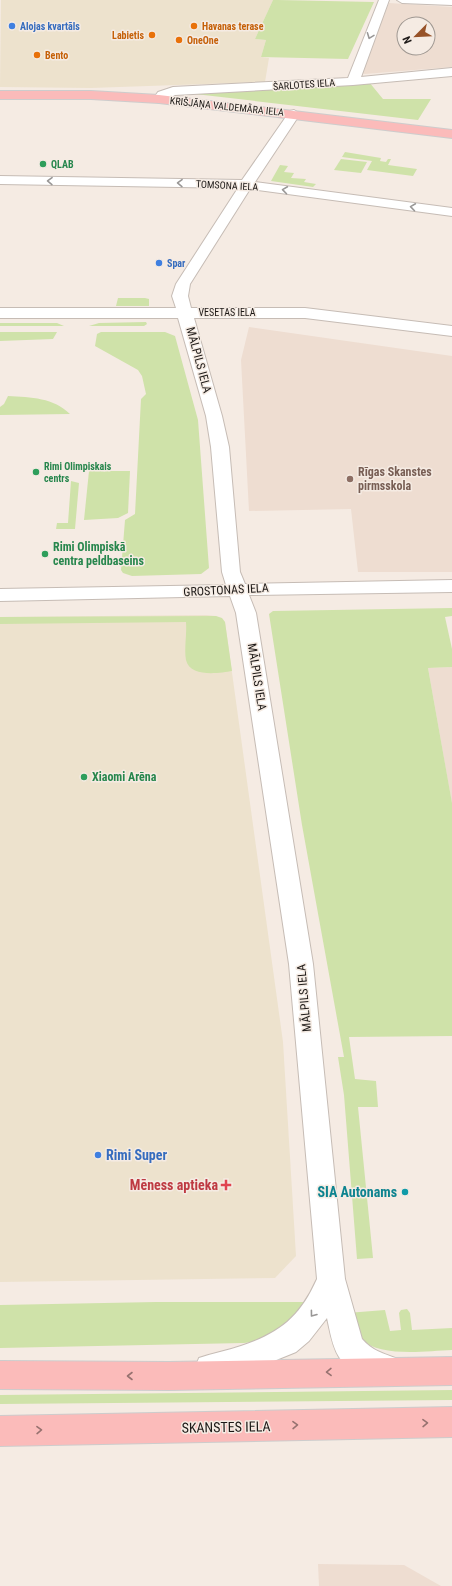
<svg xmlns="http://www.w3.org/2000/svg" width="452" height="1586" font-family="'Roboto Condensed',sans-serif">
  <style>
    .commercial { fill: #ede2cd }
    .built { fill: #eeddd1; fill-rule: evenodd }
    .green { fill: #cfe2a9 }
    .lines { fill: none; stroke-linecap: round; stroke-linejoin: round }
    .minor-casing { stroke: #c6bcb5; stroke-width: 2 }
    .major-casing { stroke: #cdcccc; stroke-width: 2 }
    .minor { fill: #fff; fill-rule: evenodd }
    .major { fill: #fbbbba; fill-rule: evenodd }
    .oneway { stroke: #999796 }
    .oneway2 { stroke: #977270 }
    .shop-dot { fill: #3f7fe0; stroke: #f5ebe3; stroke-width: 1.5 }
    .food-dot { fill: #e8710a; stroke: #f5ebe3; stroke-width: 1.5 }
    .leisure-dot { fill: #2e9e5b; stroke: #f5ebe3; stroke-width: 1.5 }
    .education-dot { fill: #8d6e63; stroke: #f5ebe3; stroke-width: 1.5 }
    .health-dot { fill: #e0444e; stroke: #f5ebe3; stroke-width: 1.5 }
    .culture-dot { fill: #0f9aa8; stroke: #f5ebe3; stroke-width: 1.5 }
    .labels { text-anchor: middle; stroke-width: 3; stroke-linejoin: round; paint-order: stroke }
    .far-shop-label { font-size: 10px; font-weight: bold; fill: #366cbe; stroke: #f5ebe3; text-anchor: start }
    .far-food-label { font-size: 10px; font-weight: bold; fill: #c56008; stroke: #f5ebe3; text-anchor: start }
    .far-street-label { font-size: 10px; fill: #1c1816; stroke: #f5ebe3 }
    .far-leisure-label { font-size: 10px; font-weight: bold; fill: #27864d; stroke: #f5ebe3; text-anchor: start }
    .street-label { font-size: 12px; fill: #1c1816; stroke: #f5ebe3 }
    .education-label { font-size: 12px; font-weight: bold; fill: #785e54; stroke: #f5ebe3; text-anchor: start }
    .leisure-label { font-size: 12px; font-weight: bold; fill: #27864d; stroke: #f5ebe3; text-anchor: start }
    .near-shop-label { font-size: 14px; font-weight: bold; fill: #366cbe; stroke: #f5ebe3; text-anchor: start }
    .near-health-label { font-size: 14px; font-weight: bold; fill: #be3a42; stroke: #f5ebe3; text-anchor: end }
    .near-culture-label { font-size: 14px; font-weight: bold; fill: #0d838f; stroke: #f5ebe3; text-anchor: end }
    .near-street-label { font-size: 14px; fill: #1c1816; stroke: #f5ebe3 }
  </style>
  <rect width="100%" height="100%" fill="#f5ebe3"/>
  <g class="commercial">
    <path d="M 273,0 L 255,39 L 266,40 L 261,57 L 269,58 L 265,82 L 91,88 L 0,87 L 1,0 Z"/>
    <path d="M 206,615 L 216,616 L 225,622 L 283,1042 L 296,1256 L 275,1278 L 0,1282 L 0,617 Z"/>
  </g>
  <g class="built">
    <path d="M 389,3 L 452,7 L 452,67 L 365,74 L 360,73 ZM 404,24 L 428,24 L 428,48 L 404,48 Z"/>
    <path d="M 249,327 L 452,356 L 452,572 L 358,572 L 351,509 L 249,511 L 241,360 Z"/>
    <path d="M 452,667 L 452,804 L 428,668 Z"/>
    <path d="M 318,1564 L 404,1565 L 441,1586 L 319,1586 Z"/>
  </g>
  <g class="green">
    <path d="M 273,0 L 278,0 L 374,2 L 348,59 L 261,57 L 266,40 L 255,39 Z"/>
    <path d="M 369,82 L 383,99 L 431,99 L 418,120 L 195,94 Z"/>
    <path d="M 345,152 L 381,158 L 380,161 L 386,162 L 388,159 L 391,159 L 388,165 L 417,169 L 413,176 L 367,170 L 372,161 L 342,157 Z"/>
    <path d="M 341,159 L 367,162 L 361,173 L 334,170 Z"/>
    <path d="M 280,165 L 288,166 L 284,172 L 294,173 L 291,178 L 306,179 L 304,182 L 316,184 L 313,187 L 271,181 Z"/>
    <path d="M 118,298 L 145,298 L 149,299 L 149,306 L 116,306 Z"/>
    <path d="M 146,322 L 147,324 L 144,326 L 89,326 L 99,323 Z"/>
    <path d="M 0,323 L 57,323 L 64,326 L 0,326 Z"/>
    <path d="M 0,332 L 57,332 L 53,339 L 0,341 Z"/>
    <path d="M 101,332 L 165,332 L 175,336 L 198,420 L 209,568 L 201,574 L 132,576 L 123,573 L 121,570 L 125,520 L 135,514 L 141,399 L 146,394 L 142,376 L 138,370 L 95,346 L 97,334 Z"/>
    <path d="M 8,396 C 31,397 54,398 70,414 L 0,415 L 0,407 L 4,404 Z"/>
    <path d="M 89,471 L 130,471 L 128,513 L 118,518 L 84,520 Z"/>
    <path d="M 71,481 L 79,483 L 75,529 L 56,529 L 57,523 L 68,523 Z"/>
    <path d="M 452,608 L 452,616 L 445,617 L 452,649 L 452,667 L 428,668 L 452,803 L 452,1036 L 349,1037 L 355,1079 L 376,1081 L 378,1107 L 358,1107 L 373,1258 L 357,1259 L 344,1095 L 338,1057 L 344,1057 L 302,825 L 269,614 L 273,611 Z"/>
    <path d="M 216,616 L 222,618 L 225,622 L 232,671 C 220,673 190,678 186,660 C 184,648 187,634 186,622 L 0,624 L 0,617 Z"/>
    <path d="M 156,1302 L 307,1302 L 300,1316 L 266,1340 L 244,1343 L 0,1348 L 0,1305 Z"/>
    <path d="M 407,1309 L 410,1313 L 412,1330 L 452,1328 L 452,1350 C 424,1351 380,1358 359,1338 C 353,1332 350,1320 347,1313 L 385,1310 L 390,1331 L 401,1330 L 399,1313 L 401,1310 Z"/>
    <path d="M 452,1390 L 452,1400 L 0,1404 L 0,1395 Z"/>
  </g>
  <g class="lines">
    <defs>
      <g id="minor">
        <path d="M 379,0 L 389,0 L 361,77 L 452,68 L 452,76 L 353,85 L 175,95 L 159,103 L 153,99 L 158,92 L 173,87 L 348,78 Z"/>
        <path d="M 397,0 L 452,0 L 452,5 L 402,3 Z"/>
        <path d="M 294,110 L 300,114 L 255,182 L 452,208 L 452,216 L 250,189 L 190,284 L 188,296 L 191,308 L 305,308 L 452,326 L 452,336 L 305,318 L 194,318 L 222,416 L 229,447 L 240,572 L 245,584 L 452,580 L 452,592 L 249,595 L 256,613 L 313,964 L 345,1279 L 362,1339 C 372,1351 383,1353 398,1359 L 402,1369 L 398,1379 C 394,1380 390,1383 386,1383 C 369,1383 348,1370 339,1357 C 332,1346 330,1331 327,1318 L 309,1341 L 296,1352 L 242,1374 L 210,1382 L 199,1378 L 195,1368 L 199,1358 C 213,1353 227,1351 241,1346 C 280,1333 300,1317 317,1279 L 289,964 L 236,613 L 230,596 L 0,601 L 0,589 L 226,585 L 222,572 L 211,447 L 206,416 L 178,318 L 0,318 L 0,308 L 176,308 L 172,296 L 176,284 L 238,188 L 0,184 L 0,176 L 242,180 L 290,111 Z"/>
      </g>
      <g id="major">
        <path d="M 0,91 L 91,91 L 159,95 L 452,130 L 452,138 L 159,103 L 91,99 L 0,99 Z"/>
        <path d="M 452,1357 L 452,1385 L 169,1390 L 0,1389 L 0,1361 L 169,1362 Z"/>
        <path d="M 452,1407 L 452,1437 L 0,1446 L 0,1416 Z"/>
      </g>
    </defs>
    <use href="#minor" class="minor-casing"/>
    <use href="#major" class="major-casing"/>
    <use href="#minor" class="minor"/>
    <use href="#major" class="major"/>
  </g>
  <defs><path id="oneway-chevron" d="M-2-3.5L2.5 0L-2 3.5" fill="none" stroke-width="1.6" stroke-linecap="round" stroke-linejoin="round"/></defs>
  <g class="oneway">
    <use href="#oneway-chevron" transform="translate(370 36) rotate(111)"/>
    <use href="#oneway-chevron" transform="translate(50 181) rotate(-179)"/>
    <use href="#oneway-chevron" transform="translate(180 183) rotate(-179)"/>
    <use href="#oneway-chevron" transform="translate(285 190) rotate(-172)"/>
    <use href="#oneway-chevron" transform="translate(413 207) rotate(-172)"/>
    <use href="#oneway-chevron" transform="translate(313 1314) rotate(127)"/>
  </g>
  <g class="oneway2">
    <use href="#oneway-chevron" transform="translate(329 1372) rotate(179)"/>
    <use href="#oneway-chevron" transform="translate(130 1376) rotate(-180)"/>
    <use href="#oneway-chevron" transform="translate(425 1423) rotate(-1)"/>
    <use href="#oneway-chevron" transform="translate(295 1425) rotate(-1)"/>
    <use href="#oneway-chevron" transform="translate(39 1430) rotate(-1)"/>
  </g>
  <g class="shop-dot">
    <circle cx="12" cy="26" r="4"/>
    <circle cx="159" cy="263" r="4"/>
    <circle cx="98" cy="1155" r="4"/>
  </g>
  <g class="food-dot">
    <circle cx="194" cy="26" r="4"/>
    <circle cx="152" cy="35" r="4"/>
    <circle cx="179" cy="40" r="4"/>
    <circle cx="37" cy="55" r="4"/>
  </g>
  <g class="leisure-dot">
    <circle cx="43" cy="164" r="4"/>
    <circle cx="36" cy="472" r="4"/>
    <circle cx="45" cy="554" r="4"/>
    <circle cx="84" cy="777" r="4"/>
  </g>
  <circle class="education-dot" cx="350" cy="479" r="4"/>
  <path class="health-dot" d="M224 1179h4v4h4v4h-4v4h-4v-4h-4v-4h4z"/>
  <circle class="culture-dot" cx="405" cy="1192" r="4"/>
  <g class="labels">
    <g class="far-shop-label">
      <text x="20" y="30">Alojas kvartāls</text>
      <text x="167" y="267">Spar</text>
    </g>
    <g class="far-food-label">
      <text x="202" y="30">Havanas terase</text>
      <text x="144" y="39" text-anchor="end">Labietis</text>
      <text x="187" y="44">OneOne</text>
      <text x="45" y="59">Bento</text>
    </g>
    <g class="far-street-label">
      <text transform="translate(304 84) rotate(-4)" y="4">ŠARLOTES IELA</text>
      <text transform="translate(227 106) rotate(6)" y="4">KRIŠJĀŅA VALDEMĀRA IELA</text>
      <text transform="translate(227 185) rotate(3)" y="4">TOMSONA IELA</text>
      <text x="227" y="316">VESETAS IELA</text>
    </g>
    <g class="far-leisure-label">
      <text x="51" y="168">QLAB</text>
      <text x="44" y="470">Rimi Olimpiskais<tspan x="44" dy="12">centrs</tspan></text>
    </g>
    <g class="street-label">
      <text transform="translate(199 360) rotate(75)" y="4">MĀLPILS IELA</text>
      <text transform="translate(226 590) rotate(-3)" y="4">GROSTONAS IELA</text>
      <text transform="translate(257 677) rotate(81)" y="4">MĀLPILS IELA</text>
      <text transform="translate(304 998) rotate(-95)" y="4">MĀLPILS IELA</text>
    </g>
    <g class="education-label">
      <text x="358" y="476">Rīgas Skanstes<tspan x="358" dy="14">pirmsskola</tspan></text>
    </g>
    <g class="leisure-label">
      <text x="53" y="551">Rimi Olimpiskā<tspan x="53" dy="14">centra peldbaseins</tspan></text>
      <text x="92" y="781">Xiaomi Arēna</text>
    </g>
    <g class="near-shop-label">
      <text x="106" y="1160">Rimi Super</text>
    </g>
    <g class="near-health-label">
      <text x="218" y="1190">Mēness aptieka</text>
    </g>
    <g class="near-culture-label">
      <text x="397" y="1197">SIA Autonams</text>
    </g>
    <g class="near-street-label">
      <text transform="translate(226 1427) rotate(-1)" y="5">SKANSTES IELA</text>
    </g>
  </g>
  <g transform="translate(416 36) rotate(246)"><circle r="19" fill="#f5ebe3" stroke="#9e9791"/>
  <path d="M0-3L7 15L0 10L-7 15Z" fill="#975228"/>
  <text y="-6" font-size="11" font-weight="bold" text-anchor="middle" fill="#1c1816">N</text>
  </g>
</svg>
